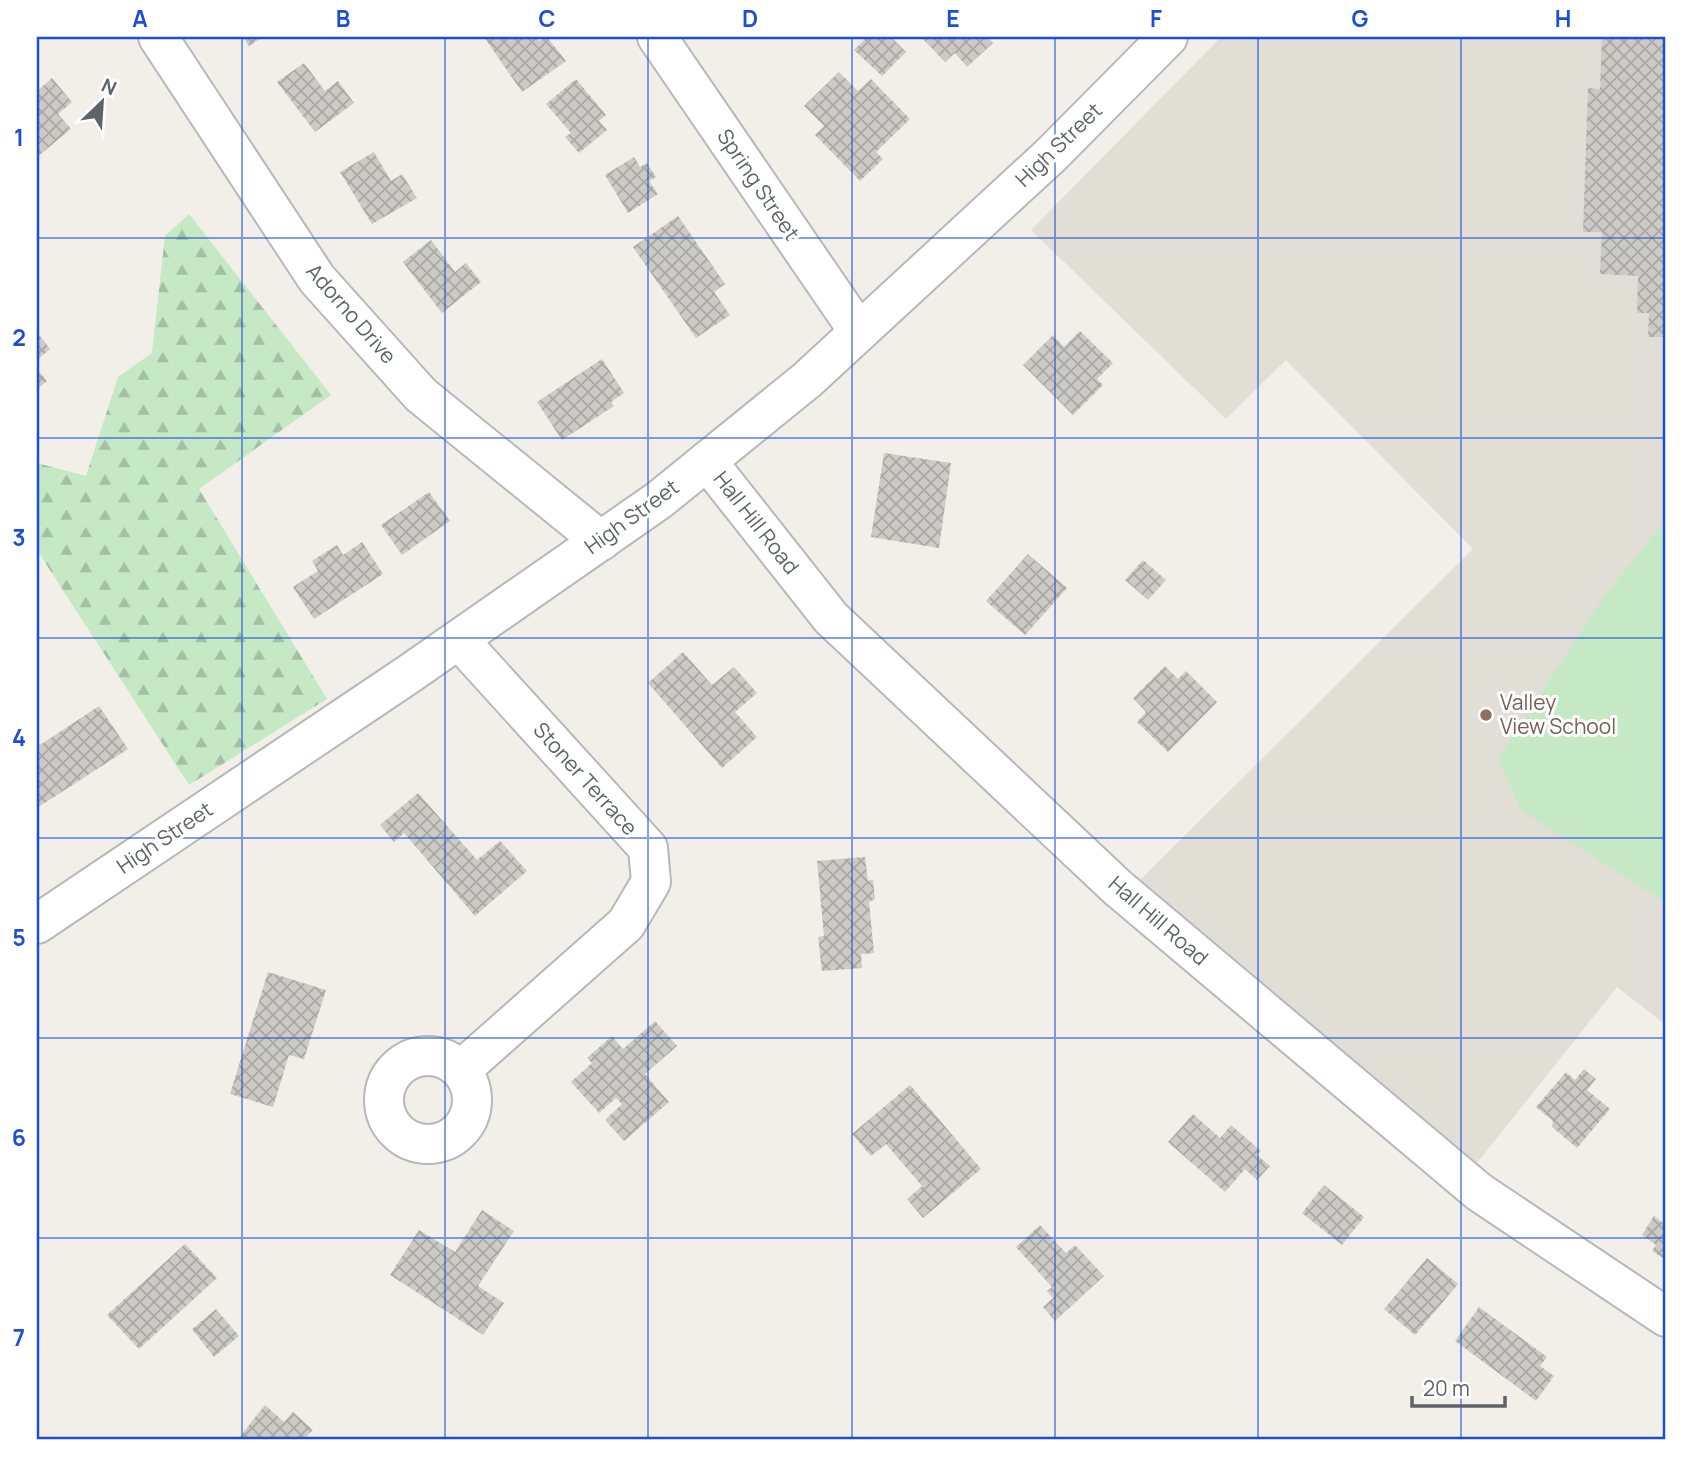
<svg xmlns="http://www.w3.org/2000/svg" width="1703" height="1476" font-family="Manrope,sans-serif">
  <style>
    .education { fill: #e1ded6 }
    .forest { fill: url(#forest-firs) }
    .pitch { fill: #c5e8c5 }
    .building { fill: url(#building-cross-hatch) }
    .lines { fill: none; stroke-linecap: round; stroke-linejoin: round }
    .minor-casing { stroke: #b5b8bc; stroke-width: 42 }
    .minor { stroke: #fff; stroke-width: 38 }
    .grid { fill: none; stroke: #1d4ed8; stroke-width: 2; stroke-opacity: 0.55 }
    .education-dot { fill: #8d6e63; stroke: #fff; stroke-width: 2.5 }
    .labels { text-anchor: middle; stroke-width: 6; stroke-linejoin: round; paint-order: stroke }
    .street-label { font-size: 21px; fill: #5f6368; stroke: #fff }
    .education-label { font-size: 21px; fill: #785e54; stroke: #fff; text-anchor: start }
    .neatline { fill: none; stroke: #1d4ed8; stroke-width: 2.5 }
    .grid-label { font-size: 23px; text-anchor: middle; font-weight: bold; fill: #1d4ed8 }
  </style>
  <defs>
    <pattern id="forest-firs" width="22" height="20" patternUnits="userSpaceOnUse" patternTransform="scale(1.75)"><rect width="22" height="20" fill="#c5e8c5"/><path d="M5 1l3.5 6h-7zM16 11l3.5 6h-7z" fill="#a3c0a4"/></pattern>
    <pattern id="building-cross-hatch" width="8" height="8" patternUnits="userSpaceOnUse" patternTransform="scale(1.75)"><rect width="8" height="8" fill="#cccac5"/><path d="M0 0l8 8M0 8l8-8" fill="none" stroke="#a9a8a4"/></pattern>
  </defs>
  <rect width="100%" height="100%" fill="#f1efe8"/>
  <path class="education" d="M 1221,37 L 1666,37 L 1666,1025 L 1617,987 L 1477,1163 L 1139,881 L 1473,549 L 1286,360 L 1226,419 L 1031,230 Z"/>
  <path class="forest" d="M 189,214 L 331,395 L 199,489 L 327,699 L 189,785 L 37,550 L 37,463 L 86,476 L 118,377 L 152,353 L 165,236 Z"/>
  <path class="pitch" d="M 1666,519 L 1666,903 L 1521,810 L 1498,759 L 1602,599 Z"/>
  <g class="building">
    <path d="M 243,37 L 263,37 L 249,46 Z"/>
    <path d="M 484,37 L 537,37 L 539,41 L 547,37 L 566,61 L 522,92 Z"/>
    <path d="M 867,37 L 891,37 L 906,52 L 882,76 L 854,50 Z"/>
    <path d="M 921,37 L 988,37 L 993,43 L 967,67 L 955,53 L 945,62 Z"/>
    <path d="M 1602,37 L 1666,37 L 1666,337 L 1648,337 L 1649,313 L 1637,313 L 1638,276 L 1600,274 L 1602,232 L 1583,232 L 1588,88 L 1600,89 Z"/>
    <path d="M 304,63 L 325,91 L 338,81 L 354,103 L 315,132 L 277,82 Z"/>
    <path d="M 839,72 L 858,91 L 871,79 L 910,119 L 876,152 L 883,159 L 860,181 L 815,135 L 824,126 L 804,106 Z"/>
    <path d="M 52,78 L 72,102 L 58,114 L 71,129 L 37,157 L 37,91 Z"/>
    <path d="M 576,79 L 606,115 L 599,121 L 607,130 L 579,153 L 565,137 L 571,133 L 546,104 Z"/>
    <path d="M 374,152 L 391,181 L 402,174 L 417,198 L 372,224 L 340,172 Z"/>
    <path d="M 634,157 L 640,167 L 647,163 L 656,177 L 649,181 L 658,194 L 628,213 L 605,175 Z"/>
    <path d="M 678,216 L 725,284 L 714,292 L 730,315 L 696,338 L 633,247 Z"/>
    <path d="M 431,240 L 455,272 L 466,263 L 481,282 L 442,313 L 403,262 Z"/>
    <path d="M 1080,331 L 1113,363 L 1097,379 L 1103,385 L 1073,415 L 1023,365 L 1053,335 L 1064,347 Z"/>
    <path d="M 37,332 L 50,349 L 37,360 Z"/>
    <path d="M 602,359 L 624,393 L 611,402 L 614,406 L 562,440 L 537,402 Z"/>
    <path d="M 37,369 L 47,381 L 37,389 Z"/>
    <path d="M 884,453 L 951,463 L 939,548 L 871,537 Z"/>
    <path d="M 429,492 L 450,521 L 402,555 L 381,525 Z"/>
    <path d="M 362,542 L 383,574 L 314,619 L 293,587 L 318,571 L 312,561 L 337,545 L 343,555 Z"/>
    <path d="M 1028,554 L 1067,588 L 1025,635 L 986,601 Z"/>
    <path d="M 1143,560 L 1166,580 L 1148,600 L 1125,580 Z"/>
    <path d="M 683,652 L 712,685 L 734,667 L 757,693 L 735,712 L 757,737 L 722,768 L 648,683 Z"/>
    <path d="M 1165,666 L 1178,679 L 1186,671 L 1217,702 L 1168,752 L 1137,722 L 1146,712 L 1133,698 Z"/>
    <path d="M 99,706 L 128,749 L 37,808 L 37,747 Z"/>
    <path d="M 418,793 L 477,860 L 500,841 L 527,871 L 475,916 L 404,833 L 394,842 L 380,825 Z"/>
    <path d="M 865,857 L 868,881 L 873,880 L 875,899 L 869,902 L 874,953 L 861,954 L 862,968 L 822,971 L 818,937 L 824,936 L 817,861 Z"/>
    <path d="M 268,972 L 326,990 L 304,1059 L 289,1055 L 273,1107 L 230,1094 Z"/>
    <path d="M 655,1021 L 677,1046 L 645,1074 L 669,1102 L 624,1141 L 605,1120 L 622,1104 L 616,1098 L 599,1113 L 571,1082 L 592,1063 L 587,1058 L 612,1036 L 623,1049 Z"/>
    <path d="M 1584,1069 L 1596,1079 L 1587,1090 L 1610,1109 L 1577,1148 L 1552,1127 L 1553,1121 L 1536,1107 L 1566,1072 L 1575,1080 Z"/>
    <path d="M 910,1085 L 981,1169 L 923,1218 L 907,1199 L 922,1186 L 886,1144 L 871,1156 L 852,1134 Z"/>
    <path d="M 1193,1114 L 1220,1138 L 1231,1125 L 1261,1151 L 1257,1155 L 1270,1166 L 1257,1180 L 1245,1169 L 1225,1192 L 1168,1142 Z"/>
    <path d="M 1324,1185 L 1364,1217 L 1342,1245 L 1302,1213 Z"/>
    <path d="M 482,1210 L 514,1231 L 478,1286 L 504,1303 L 483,1335 L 390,1275 L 419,1230 L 455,1252 Z"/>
    <path d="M 1654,1216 L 1666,1225 L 1666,1260 L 1652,1251 L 1656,1245 L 1642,1235 Z"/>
    <path d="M 1040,1225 L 1066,1253 L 1075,1245 L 1104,1276 L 1055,1321 L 1043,1307 L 1053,1298 L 1047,1291 L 1052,1287 L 1016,1247 Z"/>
    <path d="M 185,1244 L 217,1278 L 139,1349 L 107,1315 Z"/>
    <path d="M 1427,1258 L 1458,1284 L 1415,1335 L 1384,1309 Z"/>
    <path d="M 1479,1307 L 1547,1357 L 1540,1366 L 1554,1376 L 1536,1401 L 1455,1341 Z"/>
    <path d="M 216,1309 L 239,1336 L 214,1357 L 192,1329 Z"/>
    <path d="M 265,1405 L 284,1422 L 293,1412 L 313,1430 L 304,1439 L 238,1439 Z"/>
  </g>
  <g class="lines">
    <defs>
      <g id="minor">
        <path d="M 158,37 L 317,279 L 421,395 L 601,541"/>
        <path d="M 657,37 L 859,332"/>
        <path d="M 707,461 L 831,618 L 1118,888 L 1479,1192 L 1666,1317"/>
        <path d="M 459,640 L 648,848 L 651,882 L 626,924 L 461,1070"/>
        <path d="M 37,924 L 409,674 L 659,500 L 807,380 L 1051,155 L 1168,37"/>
        <circle cx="428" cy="1100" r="44"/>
      </g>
    </defs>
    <use href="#minor" class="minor-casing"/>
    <use href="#minor" class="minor"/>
  </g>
  <path class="grid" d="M 242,37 L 242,1439M 445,37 L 445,1439M 648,37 L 648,1439M 852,37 L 852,1439M 1055,37 L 1055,1439M 1258,37 L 1258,1439M 1461,37 L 1461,1439M 37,238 L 1666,238M 37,438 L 1666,438M 37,638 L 1666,638M 37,838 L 1666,838M 37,1038 L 1666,1038M 37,1238 L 1666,1238"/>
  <circle class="education-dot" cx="1486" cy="715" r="7"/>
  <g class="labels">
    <g class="street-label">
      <text transform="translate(1059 145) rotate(-44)" y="7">High Street</text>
      <text transform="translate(758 185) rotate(56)" y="7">Spring Street</text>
      <text transform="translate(351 314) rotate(49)" y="7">Adorno Drive</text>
      <text transform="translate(632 517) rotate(-36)" y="7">High Street</text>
      <text transform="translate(756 523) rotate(52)" y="7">Hall Hill Road</text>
      <text transform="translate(585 779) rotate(48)" y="7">Stoner Terrace</text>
      <text transform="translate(165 838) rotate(-34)" y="7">High Street</text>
      <text transform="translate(1158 921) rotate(41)" y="7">Hall Hill Road</text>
    </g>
    <g class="education-label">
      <text x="1500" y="710">Valley<tspan x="1500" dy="24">View School</tspan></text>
    </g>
  </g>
  <rect width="1703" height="1476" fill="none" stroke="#ffffff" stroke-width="77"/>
  <g transform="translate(102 102) rotate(25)" stroke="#ffffff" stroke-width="5" paint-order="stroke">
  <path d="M0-5L12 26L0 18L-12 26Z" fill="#5f6368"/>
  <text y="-10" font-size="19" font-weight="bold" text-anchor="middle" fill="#5f6368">N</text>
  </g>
  <path d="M1412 1396v10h93v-10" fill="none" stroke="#5f6368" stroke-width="3.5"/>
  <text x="1423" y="1396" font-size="21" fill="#5f6368" stroke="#ffffff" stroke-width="5" paint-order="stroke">20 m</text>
  <rect x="38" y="38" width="1626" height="1400" class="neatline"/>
  <g class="grid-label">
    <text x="140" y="27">A</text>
    <text x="343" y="27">B</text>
    <text x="547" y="27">C</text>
    <text x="750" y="27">D</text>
    <text x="953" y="27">E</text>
    <text x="1156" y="27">F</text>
    <text x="1360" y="27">G</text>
    <text x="1563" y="27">H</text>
    <text x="19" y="146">1</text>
    <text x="19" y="346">2</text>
    <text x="19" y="546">3</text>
    <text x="19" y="746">4</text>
    <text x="19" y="946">5</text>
    <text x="19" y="1146">6</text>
    <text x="19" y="1346">7</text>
  </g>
</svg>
